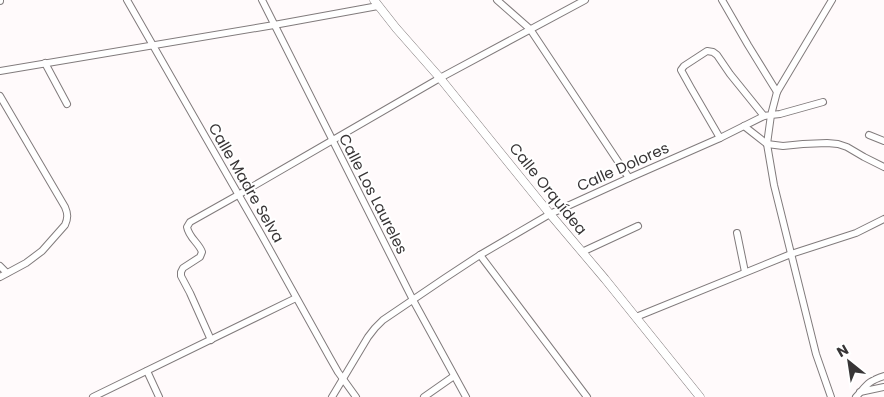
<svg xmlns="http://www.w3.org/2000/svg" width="884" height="397" font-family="Poppins,sans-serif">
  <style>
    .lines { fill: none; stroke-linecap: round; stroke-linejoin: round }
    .minor-casing { stroke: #817b7c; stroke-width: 8 }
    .tertiary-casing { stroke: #817b7c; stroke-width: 9 }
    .minor { stroke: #fff; stroke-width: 6 }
    .tertiary { stroke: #fff; stroke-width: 8 }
    .labels { text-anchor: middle; stroke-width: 4; stroke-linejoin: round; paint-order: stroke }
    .street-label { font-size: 15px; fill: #383536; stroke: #fff }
  </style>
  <rect width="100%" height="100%" fill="#fffafb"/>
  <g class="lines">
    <defs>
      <g id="minor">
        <path d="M 127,0 L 261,234 L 330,358 L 338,372 L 356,397"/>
        <path d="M 262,0 L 413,300 L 466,397"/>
        <path d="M 497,0 L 530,29 L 629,178"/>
        <path d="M 722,0 L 748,45 L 777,92"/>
        <path d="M 0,1 L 0,0"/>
        <path d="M 45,63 L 67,104"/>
        <path d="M 0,71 L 274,25 L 378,6"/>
        <path d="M 0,96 L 65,207 C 68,214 68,218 65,225 L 42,251 L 26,263 L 0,277"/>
        <path d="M 823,102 L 780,114 L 771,115 L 767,144 L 774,185 L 816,354 L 831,397"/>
        <path d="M 744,126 L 767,144 L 783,146 L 803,144 L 827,143 L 838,144 L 847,147 L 864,157 L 884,167"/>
        <path d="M 869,135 L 884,141"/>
        <path d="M 720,138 L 691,88 L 681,70 L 684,66 L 707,51 L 713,52 L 717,55 L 730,74 L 764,116"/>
        <path d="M 737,233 L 745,272"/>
        <path d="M 582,252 L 638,226"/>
        <path d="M 480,255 L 587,397"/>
        <path d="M 0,266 L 7,273"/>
        <path d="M 636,317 L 791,254 L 856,233 L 884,219"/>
        <path d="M 211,340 L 190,293 L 181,276 L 181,272 L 183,268 L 200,257 L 202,252 C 199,243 189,238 187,227 L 190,222 L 238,195 L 440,78 L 585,0"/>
        <path d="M 147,371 L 159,397"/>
        <path d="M 860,392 L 884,387"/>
        <path d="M 93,397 L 296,298"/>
        <path d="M 332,397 L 368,337 L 375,328 L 383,320 L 445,278 L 480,255 L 550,214 L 629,178 L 720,138 L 764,116 L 771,115 L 777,92 L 832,0"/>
        <path d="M 424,397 L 454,376"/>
        <path d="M 856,397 C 867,385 868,381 884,376"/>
      </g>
      <path id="tertiary" d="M 374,0 L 396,28 L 440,78 L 550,214 L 605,279 L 700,397"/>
    </defs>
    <use href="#minor" class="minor-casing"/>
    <use href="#tertiary" class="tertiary-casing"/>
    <use href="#minor" class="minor"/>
    <use href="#tertiary" class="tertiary"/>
  </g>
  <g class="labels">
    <g class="street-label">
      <text transform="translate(623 167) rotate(-24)" y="5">Calle Dolores</text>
      <text transform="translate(246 183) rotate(60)" y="5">Calle Madre Selva</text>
      <text transform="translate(548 189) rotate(51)" y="5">Calle Orquídea</text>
      <text transform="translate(373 194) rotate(63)" y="5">Calle Los Laureles</text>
    </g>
  </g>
  <g transform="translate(849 362) rotate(330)" stroke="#ffffff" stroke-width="4" paint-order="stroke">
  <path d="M0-4L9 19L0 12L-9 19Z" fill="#383536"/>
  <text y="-8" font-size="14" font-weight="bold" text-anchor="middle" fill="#383536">N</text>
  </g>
</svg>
